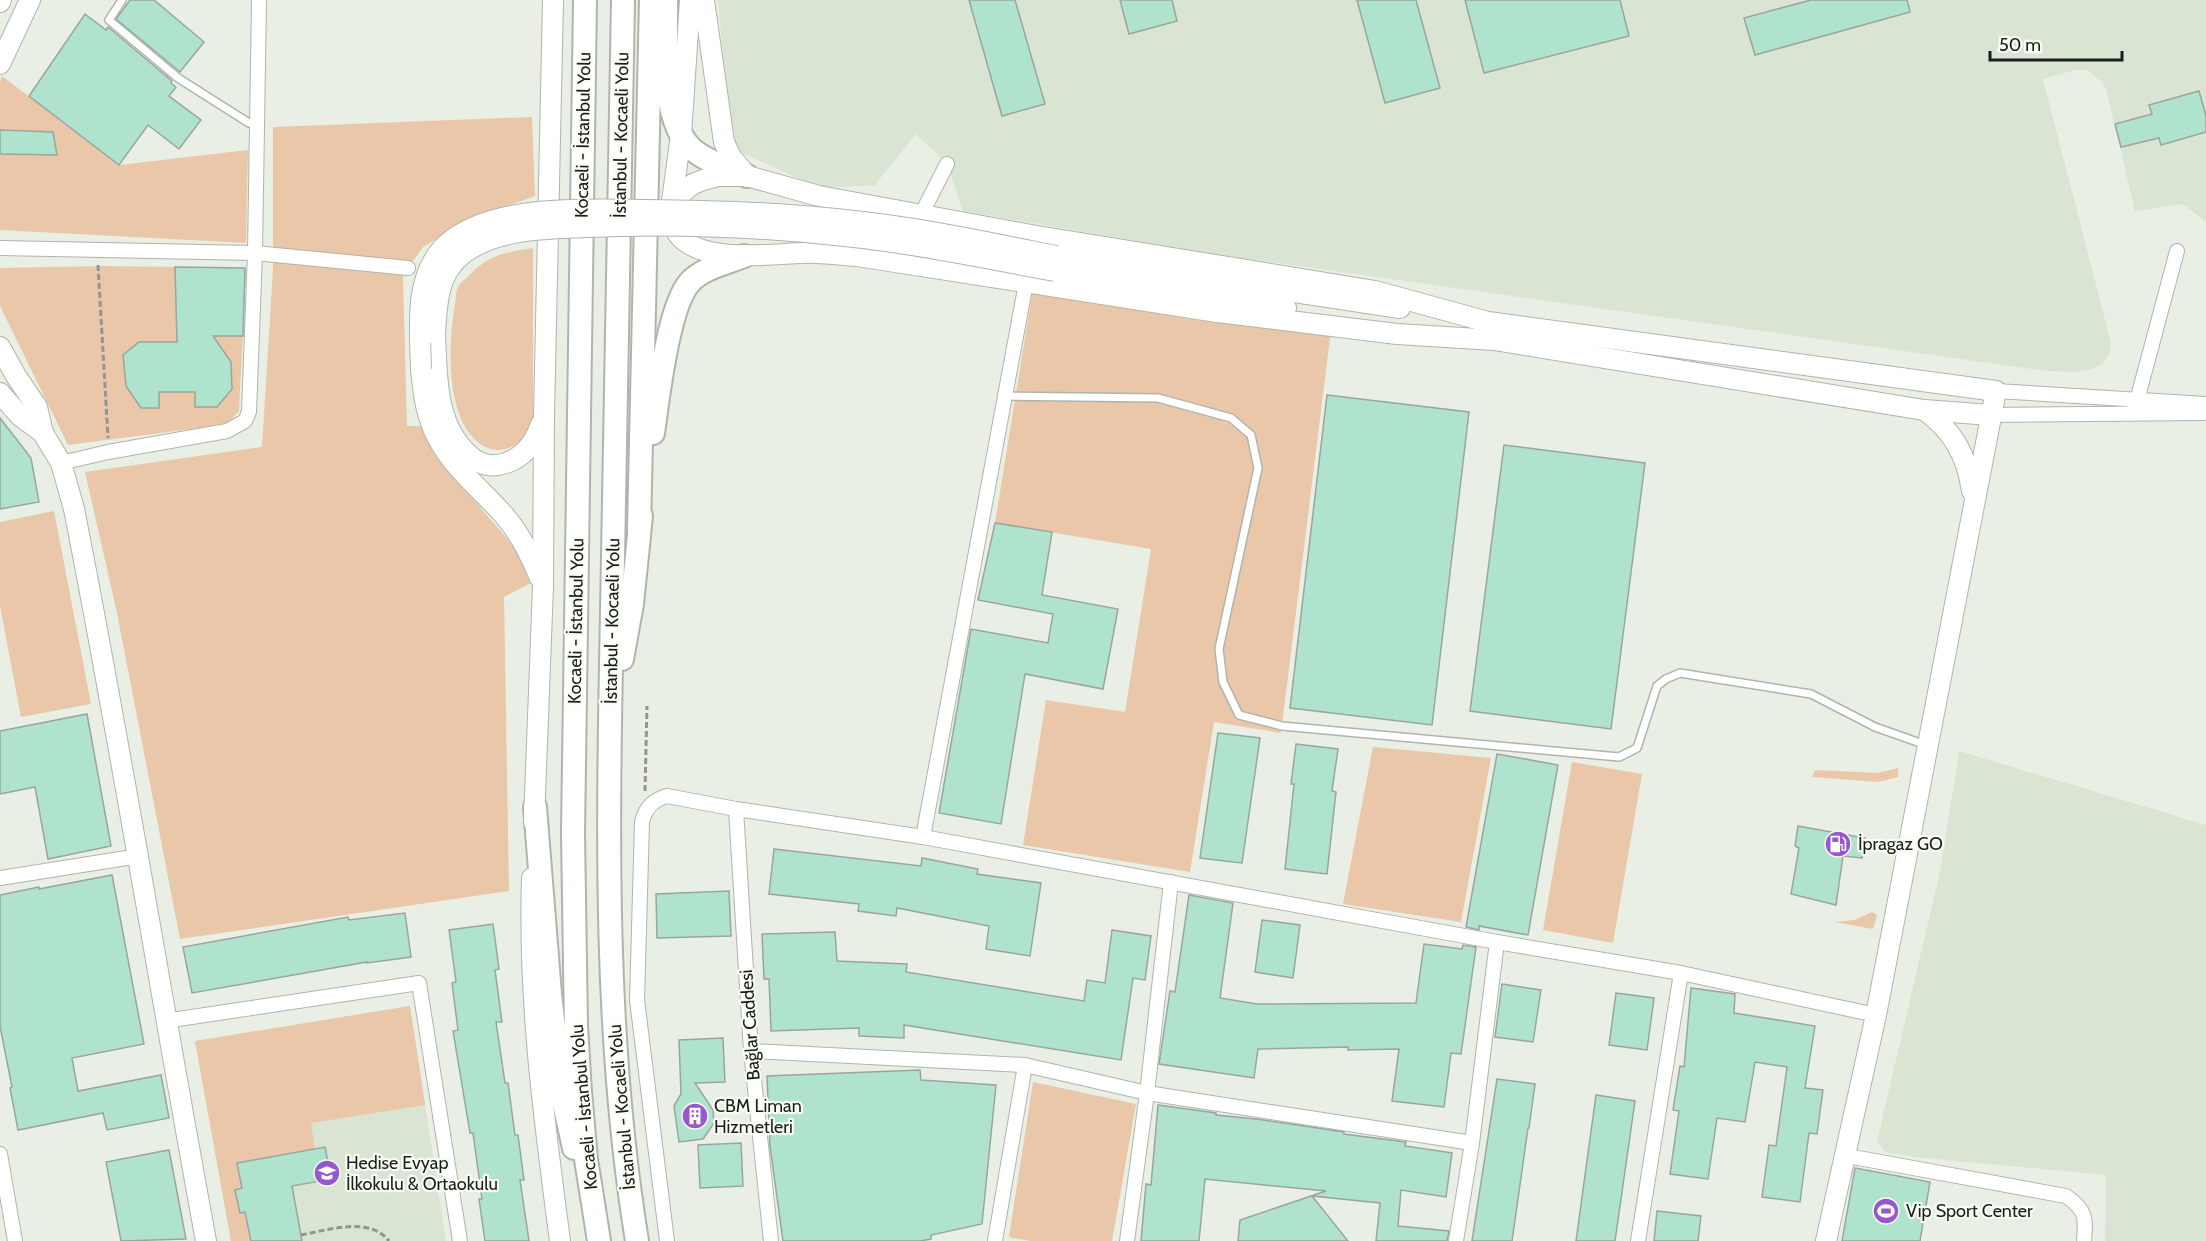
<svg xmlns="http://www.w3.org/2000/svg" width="2206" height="1241" font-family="Cabin,sans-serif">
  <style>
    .built { fill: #dae4d3 }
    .green { fill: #eac7a8 }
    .building { fill: #afe3ce; stroke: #9aa5a0; stroke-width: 1.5 }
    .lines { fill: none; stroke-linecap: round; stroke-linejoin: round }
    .service-casing { stroke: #afb5ab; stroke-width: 10 }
    .minor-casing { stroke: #afb5ab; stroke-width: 16 }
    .secondary-casing { stroke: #afb5ab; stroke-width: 22 }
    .trunk-casing { stroke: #afb5ab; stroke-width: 26 }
    .path { stroke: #92968f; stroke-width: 3; stroke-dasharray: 6 3; stroke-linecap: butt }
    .service { stroke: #fff; stroke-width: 7 }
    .minor { stroke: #fff; stroke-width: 14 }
    .secondary { stroke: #fff; stroke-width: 20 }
    .trunk { stroke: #fff; stroke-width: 22 }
    .secondary-bridge-casing { stroke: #afb5ab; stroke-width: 22; stroke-linecap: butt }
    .secondary-bridge { stroke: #fff; stroke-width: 20 }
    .labels { text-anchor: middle; stroke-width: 4.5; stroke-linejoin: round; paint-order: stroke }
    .street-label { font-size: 18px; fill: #1c1e1b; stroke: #f7fdf3 }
    .poi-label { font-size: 18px; fill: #1c1e1b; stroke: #f7fdf3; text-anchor: start }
  </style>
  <rect width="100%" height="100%" fill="#e9efe5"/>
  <g class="built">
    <path d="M 718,0 L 2206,0 L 2206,222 L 2183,204 L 2135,211 L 2106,89 L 2102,82 L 2087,70 L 2075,70 L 2043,79 L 2111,343 L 2109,354 L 2102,364 L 2090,370 L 2073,372 L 2047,371 L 1213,254 L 963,211 L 947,164 L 916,134 L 875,185 L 819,188 L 731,148 Z"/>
    <path d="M 1959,751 L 2206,825 L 2206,1241 L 2105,1241 L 2106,1175 L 1914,1157 L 1885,1152 L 1877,1141 L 1941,867 Z"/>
    <path d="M 410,1006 L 446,1241 L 231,1241 L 195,1041 Z"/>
  </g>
  <g class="green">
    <path d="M 2,76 L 119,165 L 248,150 L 246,243 L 0,230 L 0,83 Z"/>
    <path d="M 532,117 L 535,196 L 470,219 L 423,247 L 408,268 L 403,277 L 407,426 L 422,426 L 435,455 L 523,557 L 531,583 L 504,597 L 509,891 L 180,939 L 117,613 L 85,472 L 262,447 L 273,269 L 273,127 Z"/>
    <path d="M 533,248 L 533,431 C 521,442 506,455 488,448 C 445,431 448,348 454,310 C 456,303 455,293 458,287 C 460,283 465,279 468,277 C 487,255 506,252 533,248 Z"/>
    <path d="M 106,266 L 246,268 L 239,411 L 231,420 L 221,425 L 68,445 L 0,306 L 0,268 Z"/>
    <path d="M 1034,282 L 1331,330 L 1281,733 L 1214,722 L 1190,872 L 1023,845 L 1046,700 L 1125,712 L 1151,549 L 995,523 Z"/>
    <path d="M 54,511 L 91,704 L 21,717 L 0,606 L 0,522 Z"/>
    <path d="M 1373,747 L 1491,758 L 1461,922 L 1343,904 Z"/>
    <path d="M 1572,762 L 1642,774 L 1613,943 L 1543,930 Z"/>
    <path d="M 1898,768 L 1898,777 L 1878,782 L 1812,777 L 1815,770 L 1878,773 Z"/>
    <path d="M 1872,912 L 1877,915 L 1873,929 L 1835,922 L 1854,920 Z"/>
    <path d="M 410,1006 L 425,1105 L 311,1123 L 315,1149 L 237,1163 L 242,1188 L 236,1190 L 240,1213 L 245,1212 L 251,1241 L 231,1241 L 195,1041 Z"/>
    <path d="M 1033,1082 L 1136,1104 L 1112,1241 L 1030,1241 L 1009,1237 Z"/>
  </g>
  <g class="building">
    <path d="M 130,0 L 154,0 L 204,42 L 180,72 L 116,19 Z"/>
    <path d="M 969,0 L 1015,0 L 1045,104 L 1002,116 Z"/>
    <path d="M 1120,0 L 1172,0 L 1177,21 L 1129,34 Z"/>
    <path d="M 1357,0 L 1416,0 L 1440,88 L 1385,103 Z"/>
    <path d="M 1465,0 L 1620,0 L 1629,36 L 1484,73 Z"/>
    <path d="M 1811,0 L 1907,0 L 1910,12 L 1755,55 L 1744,18 Z"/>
    <path d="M 85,14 L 106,30 L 108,27 L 172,81 L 171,83 L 176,87 L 169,96 L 201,120 L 179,149 L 148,125 L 119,165 L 29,96 Z"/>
    <path d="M 2199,91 L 2206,116 L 2206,132 L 2161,145 L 2159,138 L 2121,147 L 2115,124 L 2152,114 L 2149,105 Z"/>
    <path d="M 0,130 L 53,132 L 57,155 L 0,154 Z"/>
    <path d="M 175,267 L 245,268 L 243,336 L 213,336 L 231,362 L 232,389 L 217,407 L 195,407 L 195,392 L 159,392 L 159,408 L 141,408 L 126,386 L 123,355 L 139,342 L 177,342 Z"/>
    <path d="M 1327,395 L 1469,412 L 1432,725 L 1290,708 Z"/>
    <path d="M 0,418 L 31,458 L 39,502 L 0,509 Z"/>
    <path d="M 1504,445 L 1645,463 L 1611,729 L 1470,711 Z"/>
    <path d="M 995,523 L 1052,532 L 1042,595 L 1118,609 L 1103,689 L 1025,674 L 1001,824 L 939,813 L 971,629 L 1048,643 L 1053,614 L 978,600 Z"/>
    <path d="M 87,714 L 111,846 L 48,859 L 35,787 L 0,794 L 0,731 Z"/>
    <path d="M 1218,733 L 1260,738 L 1242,863 L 1200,858 Z"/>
    <path d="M 1296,744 L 1338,749 L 1332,791 L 1336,792 L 1327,874 L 1285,869 L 1294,784 L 1291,784 Z"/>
    <path d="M 1497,754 L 1558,765 L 1528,935 L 1479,926 L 1479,930 L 1466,927 Z"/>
    <path d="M 1798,826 L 1865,838 L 1862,858 L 1843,856 L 1836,905 L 1791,894 L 1799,848 L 1795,846 Z"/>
    <path d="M 774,849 L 921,866 L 922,858 L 978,869 L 977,874 L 1041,883 L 1030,956 L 986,949 L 989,926 L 897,908 L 896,916 L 858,911 L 859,904 L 769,894 Z"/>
    <path d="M 112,875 L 144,1044 L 72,1058 L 78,1091 L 161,1075 L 169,1118 L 107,1130 L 103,1113 L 18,1130 L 10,1088 L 12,1087 L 0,1026 L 0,895 L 39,887 L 39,889 Z"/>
    <path d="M 729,891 L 731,936 L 657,938 L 656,894 Z"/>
    <path d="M 1189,895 L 1233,903 L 1220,998 L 1257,1004 L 1416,1003 L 1424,944 L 1462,949 L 1463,945 L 1476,947 L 1461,1054 L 1451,1053 L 1444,1107 L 1392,1101 L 1399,1049 L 1348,1050 L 1348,1047 L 1258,1049 L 1254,1078 L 1159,1064 L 1170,991 L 1175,992 Z"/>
    <path d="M 405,913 L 411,957 L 367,963 L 367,962 L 192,993 L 183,947 L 348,917 L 349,920 Z"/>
    <path d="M 1262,920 L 1300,925 L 1293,978 L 1255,972 Z"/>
    <path d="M 493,924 L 499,969 L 495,970 L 502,1022 L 496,1022 L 505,1083 L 508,1083 L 515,1135 L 518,1135 L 524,1180 L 520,1180 L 529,1241 L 485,1241 L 479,1199 L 482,1199 L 473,1133 L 470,1133 L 453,1031 L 458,1030 L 452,983 L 456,982 L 449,930 Z"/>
    <path d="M 1112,930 L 1151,936 L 1145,980 L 1133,978 L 1121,1060 L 904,1025 L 904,1038 L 859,1036 L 859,1028 L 771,1031 L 769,979 L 764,979 L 762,934 L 835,932 L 837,961 L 907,964 L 906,972 L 1084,1001 L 1087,980 L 1105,983 Z"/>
    <path d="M 1502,984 L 1541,990 L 1533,1042 L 1495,1037 Z"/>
    <path d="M 1691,988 L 1735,994 L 1734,1013 L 1815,1026 L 1805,1088 L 1823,1090 L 1817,1134 L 1809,1133 L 1800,1202 L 1762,1197 L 1769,1145 L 1776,1146 L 1787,1067 L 1755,1062 L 1745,1122 L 1717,1118 L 1708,1179 L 1670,1174 L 1679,1111 L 1673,1110 L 1680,1066 L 1684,1067 Z"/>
    <path d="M 1616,993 L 1654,998 L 1647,1050 L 1609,1045 Z"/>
    <path d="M 723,1038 L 725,1082 L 695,1083 L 713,1110 L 714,1123 L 703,1139 L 679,1142 L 674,1106 L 681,1094 L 679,1040 Z"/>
    <path d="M 920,1070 L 921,1080 L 996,1085 L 982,1224 L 931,1235 L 931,1239 L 920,1241 L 783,1241 L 770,1146 L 767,1076 Z"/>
    <path d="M 1497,1079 L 1535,1084 L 1529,1128 L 1528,1128 L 1512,1241 L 1472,1241 Z"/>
    <path d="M 1596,1095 L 1635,1101 L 1615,1241 L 1576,1241 Z"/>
    <path d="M 1158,1105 L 1216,1113 L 1216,1115 L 1256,1119 L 1344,1132 L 1344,1134 L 1406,1142 L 1405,1146 L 1452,1153 L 1446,1197 L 1401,1190 L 1398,1226 L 1449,1231 L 1447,1241 L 1376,1241 L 1380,1203 L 1312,1196 L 1348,1241 L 1238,1241 L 1240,1220 L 1326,1191 L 1205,1179 L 1199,1241 L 1141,1241 L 1146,1184 L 1151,1185 Z"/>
    <path d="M 741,1143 L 743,1186 L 700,1188 L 698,1145 Z"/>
    <path d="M 325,1147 L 331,1179 L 292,1186 L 302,1241 L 251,1241 L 245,1212 L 240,1213 L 235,1190 L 242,1188 L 237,1163 Z"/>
    <path d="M 169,1150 L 186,1239 L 121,1241 L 106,1162 Z"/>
    <path d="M 1855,1168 L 1930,1182 L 1920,1241 L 1842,1241 Z"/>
    <path d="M 1657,1211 L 1701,1216 L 1698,1241 L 1654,1241 Z"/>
  </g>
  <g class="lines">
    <defs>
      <g id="service">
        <path d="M 122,0 L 109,20 L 178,78 L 249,123 L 257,124"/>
        <path d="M 1005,396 L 1158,398 L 1231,418 L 1251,435 L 1258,468 L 1219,649 L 1223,682 L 1239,715 L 1282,726 L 1619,757 L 1637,748 L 1657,686 L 1666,679 L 1680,673 L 1811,694 L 1875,727 L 1926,745"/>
      </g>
      <g id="minor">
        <path d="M 921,215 L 947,164"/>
        <path d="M 0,248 L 255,253 L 408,268"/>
        <path d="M 1996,391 L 2206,404"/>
        <path d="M 2135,408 L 2177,251"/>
        <path d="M 1991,415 L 2206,413"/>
        <path d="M 61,463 L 108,452 L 227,431 L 245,421 L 249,412 L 255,253 L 259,0"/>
        <path d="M 736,809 L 751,1051 L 771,1241"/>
        <path d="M 923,837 L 1026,283"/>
        <path d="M 0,878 L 139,856"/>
        <path d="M 165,1021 L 419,983 L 460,1241"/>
        <path d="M 751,1051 L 1025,1065 L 1147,1093 L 1472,1143"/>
        <path d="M 1846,1151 L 1853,1157 L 2066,1196 C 2086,1210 2086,1217 2084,1241"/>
        <path d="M 0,1154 L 15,1241"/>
        <path d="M 667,1241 L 637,1000 L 642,822 C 645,808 653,800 667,796 L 736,809 L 923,837 L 1497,942 L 1681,973 L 1876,1015"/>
        <path d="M 995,1241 L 1025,1065"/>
        <path d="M 1127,1241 L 1147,1093 L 1171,882"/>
        <path d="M 1456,1241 L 1472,1143 L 1497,942"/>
        <path d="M 1638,1241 L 1681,973"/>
      </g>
      <g id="secondary">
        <path d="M 704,0 L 724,142 L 731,157 L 747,176"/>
        <path d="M 0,2 L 1,0"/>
        <path d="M 0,64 L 30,0"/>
        <path d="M 672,201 L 693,184 L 703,180 L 718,176 L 747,176 L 819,196 L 1031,235 L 1375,291 L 1488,322 L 1996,391 L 1876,1015 L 1826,1241"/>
        <path d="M 672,201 L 681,135 L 690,0"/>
        <path d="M 671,217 C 674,222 675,230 678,234 C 699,264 771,254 802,253 C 820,252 839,255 857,256 L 1217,312 L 1397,334 L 1494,340 L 1924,410 C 1953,430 1967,456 1972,491"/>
        <path d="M 1056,256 L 1400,308"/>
        <path d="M 1055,271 L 1286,308"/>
        <path d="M 435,334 C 437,377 435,423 468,454 C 479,465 492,468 506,463 C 524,457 535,442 541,424"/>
        <path d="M 0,347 L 16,376 L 37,407 L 43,433"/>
        <path d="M 421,369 C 423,389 425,409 433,428 C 448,464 478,486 503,514 C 520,533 530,555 540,578"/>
        <path d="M 0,393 L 20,416 L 43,433 L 61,463 L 74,509 C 122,752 161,997 206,1241"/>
        <path d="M 1924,410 L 1991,415"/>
        <path d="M 534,822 L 543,586 L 544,416 L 553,0"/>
        <path d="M 532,878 C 528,1000 544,1120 560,1241"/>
      </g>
      <g id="trunk">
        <path d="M 585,0 L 573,833 L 576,1026 L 580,1092 L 586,1159 L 599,1241"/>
        <path d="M 623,0 C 620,204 616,408 612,612 C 608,821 603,1033 637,1241"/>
        <path d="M 666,0 C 667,42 659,118 692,149 C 707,162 729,168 747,176"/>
        <path d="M 653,433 C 658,399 668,306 690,282 C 703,268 727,263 744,256"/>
        <path d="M 639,529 L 651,0"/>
        <path d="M 622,659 L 632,604 L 641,516"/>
        <path d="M 535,807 L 550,994 L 562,1094 L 574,1148"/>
      </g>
    </defs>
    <use href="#service" class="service-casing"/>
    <use href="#minor" class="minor-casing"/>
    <use href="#secondary" class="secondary-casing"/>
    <use href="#trunk" class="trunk-casing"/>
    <g class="path">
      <path d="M 98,265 L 108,438"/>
      <path d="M 645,791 L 647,706"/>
      <path d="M 301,1235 C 328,1230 370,1216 389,1241"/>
    </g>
    <use href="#service" class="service"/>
    <use href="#minor" class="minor"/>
    <use href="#secondary" class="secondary"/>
    <use href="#trunk" class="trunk"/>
    <defs>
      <g id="secondary-bridge">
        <path d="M 435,334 C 437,303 437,273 464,253 C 498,228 547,229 587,227 C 676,223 766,227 854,237 C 921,244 988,259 1055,271"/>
        <path d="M 421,369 C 420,328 413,275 447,244 C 492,204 588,209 645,210 C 712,211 779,212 845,220 C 916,227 986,242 1056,256"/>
      </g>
    </defs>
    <use href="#secondary-bridge" class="secondary-bridge-casing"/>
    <use href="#secondary-bridge" class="secondary-bridge"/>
  </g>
  <defs>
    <symbol id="fuel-disc" viewBox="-11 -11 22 22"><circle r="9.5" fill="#9757cd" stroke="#f7fdf3"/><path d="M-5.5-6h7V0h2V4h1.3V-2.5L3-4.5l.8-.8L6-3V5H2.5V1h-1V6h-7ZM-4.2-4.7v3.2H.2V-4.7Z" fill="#fff"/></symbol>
    <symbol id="building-disc" viewBox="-11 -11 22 22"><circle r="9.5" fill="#9757cd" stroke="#f7fdf3"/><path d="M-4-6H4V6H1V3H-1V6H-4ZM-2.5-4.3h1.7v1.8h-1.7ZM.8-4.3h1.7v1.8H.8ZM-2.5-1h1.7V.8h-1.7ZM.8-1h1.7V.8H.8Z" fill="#fff"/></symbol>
    <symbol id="school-disc" viewBox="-11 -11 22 22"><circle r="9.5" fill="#9757cd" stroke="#f7fdf3"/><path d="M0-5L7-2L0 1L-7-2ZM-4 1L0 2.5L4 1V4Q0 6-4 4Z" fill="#fff"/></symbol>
    <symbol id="stadium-disc" viewBox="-11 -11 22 22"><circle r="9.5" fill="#9757cd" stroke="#f7fdf3"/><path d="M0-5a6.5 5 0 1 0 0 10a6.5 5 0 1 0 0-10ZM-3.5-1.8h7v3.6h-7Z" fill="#fff"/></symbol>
  </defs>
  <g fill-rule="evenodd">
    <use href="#fuel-disc" x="1823" y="829" width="30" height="30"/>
    <use href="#building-disc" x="680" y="1101" width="30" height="30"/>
    <use href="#school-disc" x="312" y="1158" width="30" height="30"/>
    <use href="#stadium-disc" x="1871" y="1196" width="30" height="30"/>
  </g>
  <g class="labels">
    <g class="street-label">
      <text transform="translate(583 135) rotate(-89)" y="6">Kocaeli - İstanbul Yolu</text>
      <text transform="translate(621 135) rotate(-89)" y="6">İstanbul - Kocaeli Yolu</text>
      <text transform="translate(576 621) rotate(-89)" y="6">Kocaeli - İstanbul Yolu</text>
      <text transform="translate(612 621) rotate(-89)" y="6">İstanbul - Kocaeli Yolu</text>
      <text transform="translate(750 1025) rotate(-94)" y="6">Bağlar Caddesi</text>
      <text transform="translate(584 1107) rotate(-95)" y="6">Kocaeli - İstanbul Yolu</text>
      <text transform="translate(622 1107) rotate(-95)" y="6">İstanbul - Kocaeli Yolu</text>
    </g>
    <g class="poi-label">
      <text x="1858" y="850">İpragaz GO</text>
      <text x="714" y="1112">CBM Liman<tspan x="714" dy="21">Hizmetleri</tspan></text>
      <text x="346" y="1169">Hedise Evyap<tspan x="346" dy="21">İlkokulu &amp; Ortaokulu</tspan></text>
      <text x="1906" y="1217">Vip Sport Center</text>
    </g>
  </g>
  <path d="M1990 51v9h132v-9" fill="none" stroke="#1c1e1b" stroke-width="3"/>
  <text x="1999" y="51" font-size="18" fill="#1c1e1b" stroke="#f7fdf3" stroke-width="4.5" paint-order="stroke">50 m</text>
</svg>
